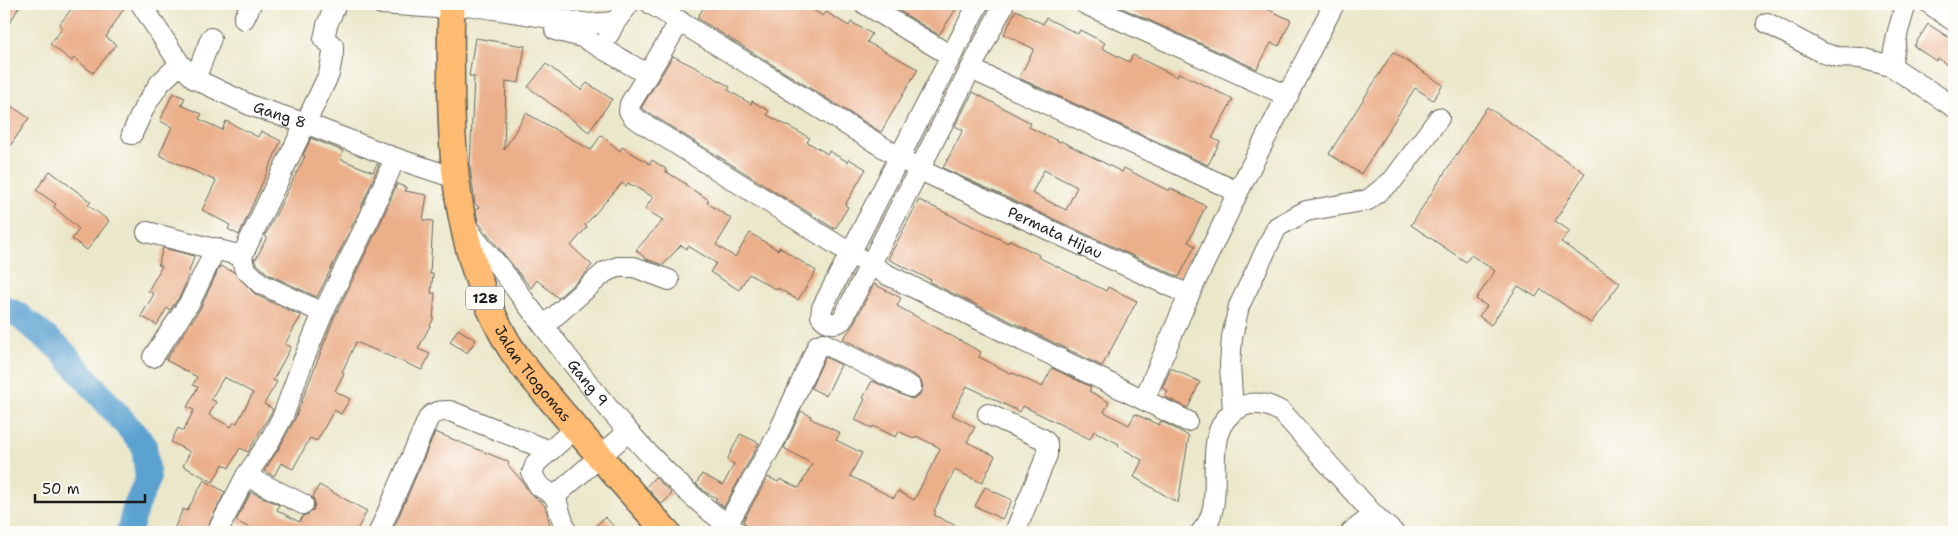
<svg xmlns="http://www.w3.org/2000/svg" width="1958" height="536" font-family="'Shantell Sans',sans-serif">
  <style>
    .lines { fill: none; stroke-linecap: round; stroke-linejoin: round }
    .river { stroke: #5ba2d1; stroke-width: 26 }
    .building { fill: #ebaf8a; fill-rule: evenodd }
    .minor-casing { stroke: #646359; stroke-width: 22 }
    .major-casing { stroke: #646359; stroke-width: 29 }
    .minor { stroke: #fff; stroke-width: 20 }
    .major { stroke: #febb71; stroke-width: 26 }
    .labels { text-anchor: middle; stroke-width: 4; stroke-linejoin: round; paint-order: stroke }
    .shield { fill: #fdfcf7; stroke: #605f5e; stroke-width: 1 }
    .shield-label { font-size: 14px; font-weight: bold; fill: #1c1c1c }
    .street-label { font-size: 15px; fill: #1c1c1c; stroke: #fdfcf7 }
  </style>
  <rect width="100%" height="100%" fill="#fdfcf7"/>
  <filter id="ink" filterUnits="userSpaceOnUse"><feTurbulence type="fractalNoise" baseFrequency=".02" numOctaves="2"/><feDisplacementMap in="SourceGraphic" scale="10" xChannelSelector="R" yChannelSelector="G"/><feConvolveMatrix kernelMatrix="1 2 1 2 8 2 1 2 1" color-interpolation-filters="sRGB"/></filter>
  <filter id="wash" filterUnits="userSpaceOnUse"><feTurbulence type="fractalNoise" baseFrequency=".0096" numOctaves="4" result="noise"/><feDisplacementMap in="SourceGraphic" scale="20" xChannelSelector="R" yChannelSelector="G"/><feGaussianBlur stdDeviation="1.12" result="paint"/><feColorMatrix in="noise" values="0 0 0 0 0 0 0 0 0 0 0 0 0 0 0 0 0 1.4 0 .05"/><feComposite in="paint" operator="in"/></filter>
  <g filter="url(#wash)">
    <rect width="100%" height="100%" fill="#ebe7ca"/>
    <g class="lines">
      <path class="river" d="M 4,309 L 17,314 L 60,349 L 144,445 L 148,479 L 135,509 L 129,532"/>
    </g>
    <g id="blocks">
      <g class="building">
        <path d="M 4,4 L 21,4 L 4,32 Z"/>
        <path d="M 75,4 L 117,4 L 124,8 L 106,37 L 116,45 L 93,73 L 74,58 L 72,61 L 50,44 L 63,28 L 59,25 Z"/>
        <path d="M 706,4 L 803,4 L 823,16 L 826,12 L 849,26 L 851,22 L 872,34 L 867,42 L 918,69 L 881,132 L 697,18 Z"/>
        <path d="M 888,4 L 947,4 L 956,9 L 939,35 Z"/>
        <path d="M 1113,4 L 1256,4 L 1291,20 L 1279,46 L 1271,43 L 1257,69 Z"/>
        <path d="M 1016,10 L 1043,24 L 1046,18 L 1078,34 L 1080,30 L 1105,43 L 1102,48 L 1129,62 L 1133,55 L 1177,77 L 1179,73 L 1233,99 L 1212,138 L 1220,142 L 1208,165 L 1019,78 L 1034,49 L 1004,34 Z"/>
        <path d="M 1928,24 L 1954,41 L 1954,70 L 1938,58 L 1936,61 L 1914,46 Z"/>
        <path d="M 475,38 L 525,46 L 519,83 L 506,81 L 504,150 L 526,113 L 591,150 L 601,135 L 620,151 L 622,147 L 650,164 L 652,160 L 666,169 L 665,171 L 686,184 L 685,185 L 709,200 L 707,203 L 732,219 L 716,245 L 735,257 L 750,233 L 778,250 L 779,247 L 816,271 L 798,300 L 778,288 L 777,290 L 749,274 L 739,290 L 710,272 L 716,263 L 688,246 L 687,249 L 681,245 L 663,265 L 646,259 L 636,250 L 663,220 L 645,209 L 653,197 L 628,183 L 626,186 L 622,183 L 585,225 L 587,227 L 571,246 L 592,265 L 584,275 L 558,298 L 537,280 L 531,288 L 478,222 L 476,210 L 479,207 L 475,204 L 470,166 L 474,76 L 469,76 Z"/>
        <path d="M 1393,52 L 1443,85 L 1433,100 L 1415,88 L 1361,174 L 1329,154 Z"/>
        <path d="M 673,56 L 710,75 L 730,87 L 728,90 L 751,104 L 752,101 L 769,111 L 767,115 L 810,138 L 807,142 L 828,154 L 829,151 L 848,162 L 849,159 L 866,169 L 845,205 L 848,207 L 835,229 L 641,108 Z"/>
        <path d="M 546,64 L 581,90 L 587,83 L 612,99 L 589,132 L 528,87 Z"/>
        <path d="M 973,92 L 1031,123 L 1029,127 L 1060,142 L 1061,141 L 1122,172 L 1124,168 L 1169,191 L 1170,188 L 1206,206 L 1188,242 L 1195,246 L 1179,277 L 943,168 L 963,130 L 955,126 ZM 1044,170 L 1077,187 L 1066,210 L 1032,193 Z"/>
        <path d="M 173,93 L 185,98 L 181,105 L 202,114 L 199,119 L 222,130 L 226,121 L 258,137 L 261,131 L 281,141 L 239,235 L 228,229 L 230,225 L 202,210 L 216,181 L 159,155 L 172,127 L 160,121 Z"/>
        <path d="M 4,101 L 29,118 L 4,155 Z"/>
        <path d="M 1487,107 L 1585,173 L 1555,221 L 1570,231 L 1561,242 L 1620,283 L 1591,323 L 1541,289 L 1536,297 L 1518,286 L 1491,325 L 1479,316 L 1487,306 L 1476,299 L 1495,271 L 1471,255 L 1466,262 L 1411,225 Z"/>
        <path d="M 311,138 L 343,151 L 340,159 L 373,172 L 377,164 L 379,165 L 359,212 L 317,297 L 268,274 L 255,262 L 254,258 L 256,259 L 267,237 L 265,236 L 305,156 L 303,155 Z"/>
        <path d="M 50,171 L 91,202 L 88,205 L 109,221 L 87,250 L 72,239 L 79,229 L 54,207 L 56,204 L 36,190 Z"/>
        <path d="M 397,184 L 407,188 L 405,191 L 427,195 L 423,220 L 433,221 L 430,274 L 433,274 L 431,293 L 435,293 L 433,320 L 418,349 L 430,354 L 422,370 L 356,342 L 342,372 L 344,373 L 335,391 L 350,399 L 341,414 L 334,410 L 317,441 L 310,438 L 293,469 L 281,463 L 274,476 L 264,471 L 278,450 L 294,421 L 334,318 L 381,222 Z"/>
        <path d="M 919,200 L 1008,243 L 1010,240 L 1039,255 L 1038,257 L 1106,291 L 1108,287 L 1137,301 L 1102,366 L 930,282 L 931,280 L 888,259 Z"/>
        <path d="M 163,248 L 194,256 L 185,285 L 180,296 L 170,310 L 167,308 L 157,325 L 141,316 L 154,294 L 148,291 L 162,266 L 158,265 Z"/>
        <path d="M 220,266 L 234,272 L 256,295 L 301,316 L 285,344 L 291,347 L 273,380 L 277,382 L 264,404 L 273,409 L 272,411 L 248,452 L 240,448 L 229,468 L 223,464 L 213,482 L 183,466 L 190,452 L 171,442 L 178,428 L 183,431 L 194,410 L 187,407 L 198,387 L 193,385 L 197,377 L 166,360 L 200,309 ZM 224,377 L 253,393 L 237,423 L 234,422 L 231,427 L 209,415 L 216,402 L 211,399 Z"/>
        <path d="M 874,284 L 901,298 L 897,306 L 981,352 L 979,357 L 1012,374 L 1013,373 L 1042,387 L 1052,368 L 1091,387 L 1089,391 L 1109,402 L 1104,412 L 1129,425 L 1135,414 L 1159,425 L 1161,421 L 1189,436 L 1178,503 L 1134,477 L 1142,460 L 1118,446 L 1119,444 L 1094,431 L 1090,439 L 1023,406 L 1020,412 L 967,386 L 952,415 L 975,427 L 967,442 L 995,456 L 982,483 L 955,470 L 934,511 L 936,512 L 934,515 L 968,532 L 748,531 L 748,527 L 743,521 L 768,477 L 778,482 L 780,479 L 799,488 L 812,464 L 784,448 L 801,411 L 811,416 L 810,418 L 840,433 L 836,440 L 862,453 L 850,476 L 894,498 L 898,491 L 914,500 L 937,455 L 940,448 L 916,436 L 914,439 L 899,431 L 896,437 L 873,426 L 872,428 L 855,420 L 865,399 L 863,398 L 872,381 L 911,399 L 918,397 L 923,387 L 921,381 L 916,376 L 843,339 L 853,325 Z"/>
        <path d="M 458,329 L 476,340 L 467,353 L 450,342 Z"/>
        <path d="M 825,357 L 841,365 L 826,396 L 811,388 Z"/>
        <path d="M 1171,368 L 1200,382 L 1188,408 L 1165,397 L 1168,391 L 1162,388 Z"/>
        <path d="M 435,432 L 509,462 L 508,465 L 522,481 L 529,492 L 545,506 L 552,532 L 392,532 Z"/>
        <path d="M 740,434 L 759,443 L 724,507 L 715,500 L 717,498 L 707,493 L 696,484 L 702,474 L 723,485 L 734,464 L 727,460 Z"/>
        <path d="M 655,477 L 672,494 L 662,504 L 646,487 Z"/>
        <path d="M 204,480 L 225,492 L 205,532 L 180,532 L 174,529 L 183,509 L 187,511 Z"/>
        <path d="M 319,485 L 367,511 L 356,532 L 258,532 L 236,521 L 251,492 L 279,505 L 277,510 L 299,522 L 303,516 L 309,514 L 313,510 L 315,504 L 313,497 Z"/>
        <path d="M 985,487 L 1012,500 L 1002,519 L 975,506 Z"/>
        <path d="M 605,517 L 619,532 L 589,532 Z"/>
      </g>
    </g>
  </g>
  <g filter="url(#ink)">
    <use href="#blocks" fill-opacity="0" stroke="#646359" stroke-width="1"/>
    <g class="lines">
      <defs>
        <g id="minor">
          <path id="s1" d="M 141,4 L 180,64 L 195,79 L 252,106 L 310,125 L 395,158 L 455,178"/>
          <path d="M 382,4 L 452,9 L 468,5 L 589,24 L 615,22"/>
          <path id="s2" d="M 651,4 L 920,170 L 1189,295"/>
          <path d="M 865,4 L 951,56"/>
          <path d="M 978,4 L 822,308 L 821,316 C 826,323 835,326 842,320 L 1004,4"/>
          <path d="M 1085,4 L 1288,96"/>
          <path d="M 1930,4 L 1954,21"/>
          <path d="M 244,19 L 251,4"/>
          <path d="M 680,21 L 630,104 L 629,111 L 633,117 L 850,253 L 886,274 L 1187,421"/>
          <path d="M 1767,23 L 1823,53 L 1837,57 L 1861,58 L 1891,66 L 1954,107"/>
          <path d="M 555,30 L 582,37 L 647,74"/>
          <path d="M 609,34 L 615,22 L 629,4"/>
          <path d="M 1891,66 L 1898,31 L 1906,4"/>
          <path d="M 971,69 L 1238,192"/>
          <path d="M 195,79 L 211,38"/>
          <path d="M 132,134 L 145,106 L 160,83 L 180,64"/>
          <path id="s3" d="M 467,226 C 474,241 487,252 497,264 C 505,274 513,285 520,295 C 585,380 649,469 737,532"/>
          <path d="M 147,232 L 242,256 L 329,74 L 333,53 L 333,46 L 324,39 L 327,25 L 336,4"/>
          <path d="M 242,256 L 244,268 L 261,284 L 323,313"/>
          <path d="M 544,326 L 605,272 L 618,267 L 634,267 L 669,280"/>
          <path d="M 153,357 L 190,302 L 216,248"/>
          <path d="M 1144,400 L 1189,295 L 1238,192 L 1334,4"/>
          <path d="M 1233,411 L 1230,365 L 1232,337 L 1239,306 L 1277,227 L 1306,211 L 1368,200 L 1393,180 L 1439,118"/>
          <path d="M 988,414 L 1043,439 L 1047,443 L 1047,455 L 1015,532"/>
          <path d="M 246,476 L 303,504"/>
          <path d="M 555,496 L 628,432"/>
          <path d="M 727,525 L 776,438 L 818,345 L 823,343 L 911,387"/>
          <path d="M 217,532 L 246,476 L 268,444 L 283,416 L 303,361 L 323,313 L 370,217 L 395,158"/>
          <path d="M 379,532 L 429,417 C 435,411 441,411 450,411 L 550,451"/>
          <path d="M 566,532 L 555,496 L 539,486 L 532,474 L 536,463 L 576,428"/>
          <path d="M 1201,532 C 1233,500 1192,431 1241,407 C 1255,400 1270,405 1282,412 L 1374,515 L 1393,532"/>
          <path d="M 1351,532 L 1374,515"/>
        </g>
        <g id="major">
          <path id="s4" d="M 452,4 C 450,29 451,54 451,79 C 451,172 460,260 507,342 C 523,369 545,392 565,416 C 599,455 632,495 667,532"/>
        </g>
      </defs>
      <use href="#minor" class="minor-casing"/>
      <use href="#major" class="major-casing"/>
      <use href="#minor" class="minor"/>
      <use href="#major" class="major"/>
    </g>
  </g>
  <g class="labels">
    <rect class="shield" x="466" y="286.5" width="38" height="23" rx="4"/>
    <g class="shield-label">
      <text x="485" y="303">128</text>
    </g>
    <g class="street-label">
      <text dy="5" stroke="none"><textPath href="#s1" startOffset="185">Gang 8</textPath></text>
      <text dy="5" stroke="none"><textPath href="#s2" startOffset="465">Permata Hijau</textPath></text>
      <text dy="5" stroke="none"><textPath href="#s4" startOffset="388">Jalan Tlogomas</textPath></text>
      <text dy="5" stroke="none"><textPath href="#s3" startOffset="198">Gang 9</textPath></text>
    </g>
  </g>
  <rect width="1958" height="536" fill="none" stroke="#fdfcf7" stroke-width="20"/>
  <path d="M35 494v8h110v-8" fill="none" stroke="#1c1c1c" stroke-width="2.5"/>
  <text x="42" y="494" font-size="15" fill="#1c1c1c" stroke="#fdfcf7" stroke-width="4" paint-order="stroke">50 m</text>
</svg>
